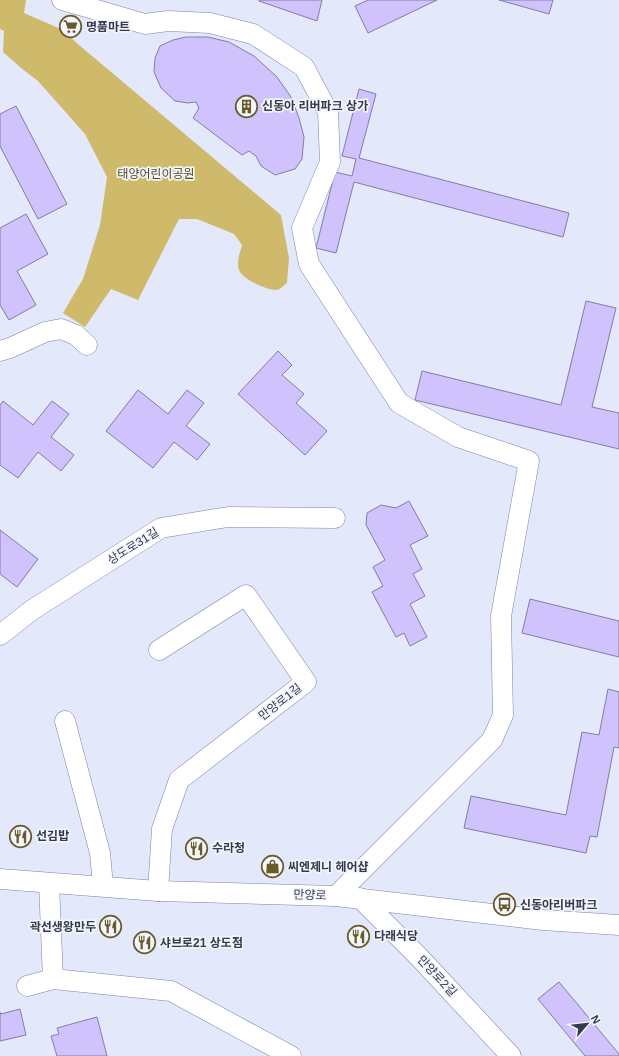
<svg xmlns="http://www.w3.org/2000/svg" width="619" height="1056" font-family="Arial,'Noto Sans KR',sans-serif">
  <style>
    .green { fill: #cfba6b }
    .building { fill: #d0c2fd; stroke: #857ca4 }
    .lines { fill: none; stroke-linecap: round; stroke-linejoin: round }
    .minor-casing { stroke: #7b83ab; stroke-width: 21 }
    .minor { stroke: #fff; stroke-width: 20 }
    .labels { text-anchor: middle; stroke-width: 3.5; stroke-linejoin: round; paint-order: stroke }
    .poi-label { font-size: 12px; font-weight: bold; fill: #363a4b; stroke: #f3f5fe; text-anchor: start }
    .park-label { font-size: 12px; fill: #544819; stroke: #f3f5fe }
    .street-label { font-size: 12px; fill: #363a4b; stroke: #f3f5fe }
  </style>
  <rect width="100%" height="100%" fill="#e3e8fa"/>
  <path class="green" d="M 0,0 L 26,0 L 24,13 L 63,30 L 79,45 L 281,215 L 289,258 L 287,283 C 284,285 281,289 277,290 C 268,291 242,279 239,270 C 236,262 240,253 242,245 L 234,234 L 197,219 L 179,219 L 138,300 L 111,289 L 85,327 L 63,313 L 83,279 L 100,225 L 107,177 L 85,134 L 38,81 L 21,68 L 3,52 L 4,31 L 0,29 Z"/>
  <g class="building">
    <path d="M 259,0 L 322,0 L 317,21 L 259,1 Z"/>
    <path d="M 368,0 L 437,0 L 368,33 L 355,6 Z"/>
    <path d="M 499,0 L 553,0 L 549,14 Z"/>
    <path d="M 186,37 L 208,37 L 229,42 L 254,56 L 277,77 L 291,97 L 299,118 L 304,137 L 302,159 L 295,169 L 275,175 L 261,166 L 256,156 L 249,151 L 242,155 L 193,118 L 199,108 L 196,102 L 188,103 L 175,101 L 161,88 L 154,72 L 155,58 L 160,46 L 173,40 Z"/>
    <path d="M 359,89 L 376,94 L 359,158 L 569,213 L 563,237 L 354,182 L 336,253 L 316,248 L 335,172 L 352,176 L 356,159 L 342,156 Z"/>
    <path d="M 16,106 L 67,204 L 38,219 L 0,146 L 0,114 Z"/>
    <path d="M 26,214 L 48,254 L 17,271 L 36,305 L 9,320 L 0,305 L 0,228 Z"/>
    <path d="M 586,301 L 616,308 L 592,407 L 619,413 L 619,449 L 415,400 L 422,371 L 561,405 Z"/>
    <path d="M 278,351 L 292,365 L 282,375 L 304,394 L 296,403 L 327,431 L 305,455 L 238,394 Z"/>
    <path d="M 138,390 L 168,414 L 187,390 L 204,403 L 186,426 L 210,444 L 197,460 L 174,442 L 153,468 L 106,431 Z"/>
    <path d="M 3,401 L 33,425 L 52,401 L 69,414 L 51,437 L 74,455 L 61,471 L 38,452 L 18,478 L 0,465 L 0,405 Z"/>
    <path d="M 409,501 L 428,536 L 410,545 L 422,569 L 413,574 L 425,596 L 410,604 L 427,637 L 410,646 L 404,633 L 396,637 L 372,592 L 383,586 L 373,567 L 385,560 L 366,525 L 367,513 L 381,505 L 396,508 Z"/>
    <path d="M 0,530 L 38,559 L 17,587 L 0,574 Z"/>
    <path d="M 530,599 L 619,621 L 619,657 L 522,633 Z"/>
    <path d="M 608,689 L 619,692 L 619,748 L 614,747 L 597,837 L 590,836 L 586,853 L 464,828 L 471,796 L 566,815 L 582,732 L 599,735 Z"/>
    <path d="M 559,982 L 619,1054 L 619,1056 L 585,1056 L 538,999 Z"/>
    <path d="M 20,1009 L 26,1035 L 0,1041 L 0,1012 L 1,1014 Z"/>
    <path d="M 97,1017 L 107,1056 L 57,1056 L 51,1036 L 59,1034 L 57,1028 Z"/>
  </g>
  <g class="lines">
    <defs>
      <g id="minor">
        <path d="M 62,0 L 145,24 L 168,21 L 210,23 L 253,34 L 304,67 L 328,112 L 330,162 L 302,228 L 309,264 L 399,403 L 458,437 L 529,461 L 501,616 L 503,715 L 492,740 L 336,896"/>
        <path d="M 0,351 L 10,348 L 45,332 L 61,329 L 76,335 L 87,345"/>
        <path d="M 0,635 L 32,610 L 161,528 L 228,517 L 335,518"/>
        <path d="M 65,721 L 100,853 L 103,886"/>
        <path d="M 0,879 L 158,891 L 336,896 L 543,920 L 619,925"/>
        <path d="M 49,883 L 53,979 L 171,991 L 291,1056"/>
        <path d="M 158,891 L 162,829 L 179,780 L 306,682 L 246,595 L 159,650"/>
        <path d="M 360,898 L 419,957 L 511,1056"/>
        <path d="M 27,986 L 53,979"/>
      </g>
    </defs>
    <use href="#minor" class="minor-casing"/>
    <use href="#minor" class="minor"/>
  </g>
  <defs>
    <symbol id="supermarket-ring" viewBox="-11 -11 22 22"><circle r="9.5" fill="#f3f5fe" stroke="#695b28" stroke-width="1.5"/><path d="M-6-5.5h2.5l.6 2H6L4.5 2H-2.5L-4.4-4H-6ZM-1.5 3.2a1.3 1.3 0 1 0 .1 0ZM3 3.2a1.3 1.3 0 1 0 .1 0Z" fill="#695b28"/></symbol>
    <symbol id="building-ring" viewBox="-11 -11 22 22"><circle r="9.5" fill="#f3f5fe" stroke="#695b28" stroke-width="1.5"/><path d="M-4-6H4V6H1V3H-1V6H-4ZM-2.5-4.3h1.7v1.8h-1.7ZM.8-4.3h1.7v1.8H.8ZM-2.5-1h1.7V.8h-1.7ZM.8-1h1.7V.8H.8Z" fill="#695b28"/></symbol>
    <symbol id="restaurant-ring" viewBox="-11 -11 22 22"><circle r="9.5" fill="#f3f5fe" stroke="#695b28" stroke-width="1.5"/><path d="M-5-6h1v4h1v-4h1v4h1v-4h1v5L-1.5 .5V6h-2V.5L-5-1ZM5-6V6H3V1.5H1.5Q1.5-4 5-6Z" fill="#695b28"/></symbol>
    <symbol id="shop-ring" viewBox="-11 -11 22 22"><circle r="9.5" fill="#f3f5fe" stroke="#695b28" stroke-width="1.5"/><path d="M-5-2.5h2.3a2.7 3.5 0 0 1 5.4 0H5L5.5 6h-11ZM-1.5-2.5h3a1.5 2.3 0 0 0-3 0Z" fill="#695b28"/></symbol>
    <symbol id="bus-ring" viewBox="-11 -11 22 22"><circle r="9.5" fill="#f3f5fe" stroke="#695b28" stroke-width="1.5"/><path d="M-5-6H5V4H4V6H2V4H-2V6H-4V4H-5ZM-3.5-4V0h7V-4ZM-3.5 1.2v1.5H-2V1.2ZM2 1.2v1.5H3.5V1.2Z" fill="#695b28"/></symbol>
  </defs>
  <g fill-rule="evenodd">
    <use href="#supermarket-ring" x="58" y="14" width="25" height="25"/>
    <use href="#building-ring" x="234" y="94" width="25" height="25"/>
    <use href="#restaurant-ring" x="8" y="824" width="25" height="25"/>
    <use href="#restaurant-ring" x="184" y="836" width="25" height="25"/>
    <use href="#shop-ring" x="260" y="854" width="25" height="25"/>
    <use href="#bus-ring" x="492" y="892" width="25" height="25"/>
    <use href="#restaurant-ring" x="98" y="914" width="25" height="25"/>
    <use href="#restaurant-ring" x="346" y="924" width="25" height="25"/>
    <use href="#restaurant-ring" x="132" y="930" width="25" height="25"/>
  </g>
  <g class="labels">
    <g class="poi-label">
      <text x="86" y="31">명품마트</text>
      <text x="262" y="110">신동아 리버파크 상가</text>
      <text x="36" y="840">선김밥</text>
      <text x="212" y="852">수라청</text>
      <text x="288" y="871">씨엔제니 헤어샵</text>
      <text x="520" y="909">신동아리버파크</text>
      <text x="96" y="931" text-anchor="end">곽선생왕만두</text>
      <text x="374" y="940">다래식당</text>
      <text x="160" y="947">샤브로21 상도점</text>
    </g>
    <g class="park-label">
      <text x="156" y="178">태양어린이공원</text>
    </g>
    <g class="street-label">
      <text transform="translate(133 546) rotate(-32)" y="4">상도로31길</text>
      <text transform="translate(280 702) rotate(-38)" y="4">만양로1길</text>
      <text transform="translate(310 895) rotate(2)" y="4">만양로</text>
      <text transform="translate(437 976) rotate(47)" y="4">만양로2길</text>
    </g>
  </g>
  <g transform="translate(587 1024) rotate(62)" stroke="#f3f5fe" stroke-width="3" paint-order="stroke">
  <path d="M0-3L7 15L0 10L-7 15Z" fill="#363a4b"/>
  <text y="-6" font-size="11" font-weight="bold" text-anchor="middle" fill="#363a4b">N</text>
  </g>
</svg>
